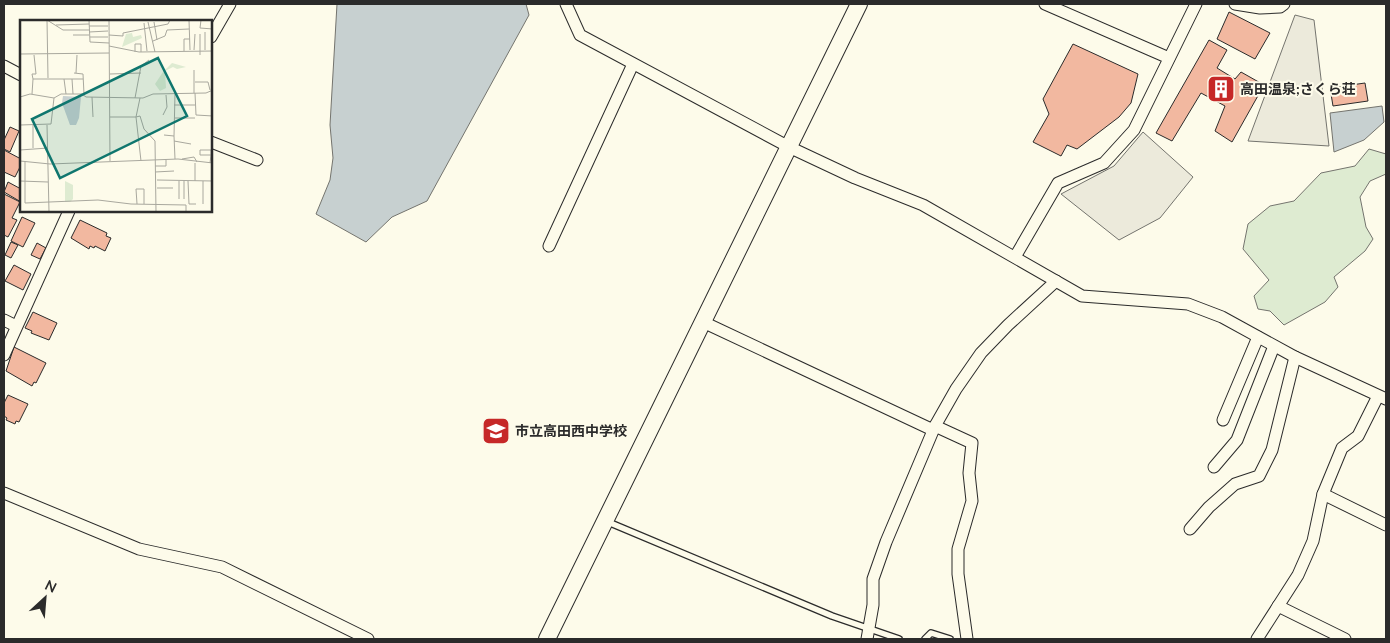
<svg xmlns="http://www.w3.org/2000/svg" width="1390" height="643" font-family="Lato,'Noto Sans JP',sans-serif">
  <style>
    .green { fill: #deebd1; stroke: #74746e }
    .parking { fill: #eceadb; stroke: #74746e }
    .water { fill: #c7d0d0; stroke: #74746e }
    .building { fill: #f2b8a0; stroke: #2b2b2b }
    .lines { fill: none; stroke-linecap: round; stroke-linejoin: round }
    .lane-casing { stroke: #2b2b2b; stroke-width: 8 }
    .street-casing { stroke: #2b2b2b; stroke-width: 13 }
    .secondary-casing { stroke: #2b2b2b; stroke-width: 18 }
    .lane { stroke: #fdfbea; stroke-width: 5.5 }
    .street { stroke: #fdfbea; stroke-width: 11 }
    .secondary { stroke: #fdfbea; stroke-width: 16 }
    .labels { text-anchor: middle; stroke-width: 4; stroke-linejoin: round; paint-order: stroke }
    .poi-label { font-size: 14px; font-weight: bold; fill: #2b2b2b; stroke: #fdfbea; text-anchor: start }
    .inset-road { fill: none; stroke: #a9a89e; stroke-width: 1 }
    .view { fill: #0f766e; fill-opacity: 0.15; stroke: #0f766e; stroke-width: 2.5 }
    .inset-edge { fill: none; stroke: #2b2b2b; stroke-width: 2.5 }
  </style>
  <rect width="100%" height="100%" fill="#fdfbea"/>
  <path class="green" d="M 1369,149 L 1386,154 L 1386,174 L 1370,181 L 1360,197 L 1366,227 L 1373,239 L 1365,251 L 1334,277 L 1338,287 L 1325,302 L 1284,325 L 1270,311 L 1258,309 L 1254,296 L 1269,280 L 1243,249 L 1248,224 L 1270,206 L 1294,201 L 1321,173 L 1355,166 Z"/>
  <g class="parking">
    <path d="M 1295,15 L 1314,20 L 1329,146 L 1248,141 Z"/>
    <path d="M 1143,132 L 1193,177 L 1160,218 L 1119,240 L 1061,194 L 1114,166 Z"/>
  </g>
  <g class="water">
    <path d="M 337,4 L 526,4 L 529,15 L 427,201 L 392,217 L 366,242 L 316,214 L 330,180 L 333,158 L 330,125 Z"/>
    <path d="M 1382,106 L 1384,122 L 1364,140 L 1334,152 L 1330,113 Z"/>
  </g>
  <g class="building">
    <path d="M 1229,12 L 1270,33 L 1255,59 L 1217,39 Z"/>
    <path d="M 1209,40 L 1227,50 L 1217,68 L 1235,79 L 1241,72 L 1264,85 L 1232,142 L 1215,131 L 1225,106 L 1201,93 L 1172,141 L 1156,133 Z"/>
    <path d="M 1073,44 L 1138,74 L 1131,103 L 1119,117 L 1077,149 L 1067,145 L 1061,156 L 1033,142 L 1049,114 L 1043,99 Z"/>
    <path d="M 1365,83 L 1368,101 L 1333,106 L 1330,88 Z"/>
    <path d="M 10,127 L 19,131 L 10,152 L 4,149 L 4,140 Z"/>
    <path d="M 4,150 L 21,159 L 21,165 L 15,177 L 4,172 Z"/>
    <path d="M 8,182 L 21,189 L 21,202 L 4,192 Z"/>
    <path d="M 4,194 L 20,202 L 12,218 L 17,220 L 8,237 L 4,235 Z"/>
    <path d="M 22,217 L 35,223 L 23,247 L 11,241 Z"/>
    <path d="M 80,220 L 107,233 L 106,236 L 111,238 L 105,251 L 95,246 L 94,248 L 90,246 L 89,249 L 71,238 Z"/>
    <path d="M 11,242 L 18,245 L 11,258 L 5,255 Z"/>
    <path d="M 37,243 L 46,248 L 40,259 L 31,255 Z"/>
    <path d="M 14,265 L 31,274 L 23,290 L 5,281 Z"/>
    <path d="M 33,312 L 57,323 L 49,340 L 31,333 L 32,331 L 25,328 Z"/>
    <path d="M 14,347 L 46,363 L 36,383 L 34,382 L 32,386 L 6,371 Z"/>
    <path d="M 8,395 L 28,404 L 19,422 L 16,421 L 15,424 L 6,420 L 7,418 L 4,416 L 4,403 Z"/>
  </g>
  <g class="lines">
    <defs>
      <g id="lane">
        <path d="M 608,522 L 832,616 L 899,639"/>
        <path d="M 925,639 L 931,633 L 950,639"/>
      </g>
      <g id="street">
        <path d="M 566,4 L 580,35 L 789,147 L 855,178 L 923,205 L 1082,296 L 1188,304 L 1222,317 L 1295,357 L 1386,399"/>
        <path d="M 1045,4 L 1169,58"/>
        <path d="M 1235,4 L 1260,8 L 1280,7 L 1284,4"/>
        <path d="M 211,37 L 230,4"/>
        <path d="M 4,66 L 21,75"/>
        <path d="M 211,142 L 257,160"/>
        <path d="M 549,246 L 633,64"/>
        <path d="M 1015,257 L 1058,183 L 1104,163 L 1134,130 L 1196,4"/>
        <path d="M 4,320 L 16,326"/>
        <path d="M 703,322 L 933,430"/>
        <path d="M 4,355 L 69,211"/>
        <path d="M 1223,420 L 1258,337"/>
        <path d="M 935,426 L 972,443 L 969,473 L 972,501 L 958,549 L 958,574 L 967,639"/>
        <path d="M 1214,467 L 1237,440 L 1274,346"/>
        <path d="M 4,493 L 139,549 L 222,567 L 368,639"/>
        <path d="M 1323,494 L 1386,525"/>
        <path d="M 1190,529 L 1209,507 L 1235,484 L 1259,476 L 1272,450 L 1295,357"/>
        <path d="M 1278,606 L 1345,639"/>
        <path d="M 867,639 L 873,605 L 873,579 L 886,542 L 935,426 L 956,389 L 981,353 L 1008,325 L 1056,281"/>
        <path d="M 1257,639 L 1298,575 L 1313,541 L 1323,494 L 1342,448 L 1358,436 L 1378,396"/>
      </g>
      <path id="secondary" d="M 547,639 L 859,4"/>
    </defs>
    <use href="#lane" class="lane-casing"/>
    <use href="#street" class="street-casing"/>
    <use href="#secondary" class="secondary-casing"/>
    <use href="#lane" class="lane"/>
    <use href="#street" class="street"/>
    <use href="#secondary" class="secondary"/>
  </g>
  <defs>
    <symbol id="building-square" viewBox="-11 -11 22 22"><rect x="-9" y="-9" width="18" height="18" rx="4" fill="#c62828" stroke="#fdfbea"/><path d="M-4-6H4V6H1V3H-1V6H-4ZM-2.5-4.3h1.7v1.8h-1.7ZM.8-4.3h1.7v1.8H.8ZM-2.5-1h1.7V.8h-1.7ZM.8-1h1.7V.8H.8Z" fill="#fff"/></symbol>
    <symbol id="school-square" viewBox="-11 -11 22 22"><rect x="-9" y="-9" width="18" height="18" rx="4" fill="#c62828" stroke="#fdfbea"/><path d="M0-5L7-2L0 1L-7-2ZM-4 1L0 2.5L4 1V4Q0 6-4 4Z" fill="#fff"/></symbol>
  </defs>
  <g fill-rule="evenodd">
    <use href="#building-square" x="1205" y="73" width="32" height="32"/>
    <use href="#school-square" x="480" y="415" width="32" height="32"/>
  </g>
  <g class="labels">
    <g class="poi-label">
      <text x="1240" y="94">高田温泉;さくら荘</text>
      <text x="515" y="436">市立高田西中学校</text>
    </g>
  </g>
  <g transform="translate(20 20)">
    <rect width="192" height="192" fill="#fdfbea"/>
    <path d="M 112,13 L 113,17 L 121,15 L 122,18 L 102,27 L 106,14 ZM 152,43 L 166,47 L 157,49 L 153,47 L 145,51 L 146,68 L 140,71 L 135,64 L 143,52 ZM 45,161 L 53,165 L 53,179 L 50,182 L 45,182 Z" fill="#deebd1"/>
    <path d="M 43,76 L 61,77 L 59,98 L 56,105 L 50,105 L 42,83 Z" fill="#c7d0d0"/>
    <path class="inset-road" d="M 27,0 L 28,58M 27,0 L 43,10 L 69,10M 69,0 L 70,22 L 89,23M 89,0 L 90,141M 169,0 L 170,30M 181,0 L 180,8 L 193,9M 128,2 L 135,32M 134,2 L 137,20M 124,3 L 127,31M 36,5 L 69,4M 69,6 L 88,6M 69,12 L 88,11M 185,12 L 185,30M 53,15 L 69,15M 89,15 L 103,16 L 103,13 L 148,4 L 150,0M 70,17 L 88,17M 133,21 L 145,16 L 147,10 L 169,9M 89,26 L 119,32 L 193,31M 174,30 L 175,14M 164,31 L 164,19 L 170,19M 115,32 L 115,24 L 121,24 L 121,32M 0,34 L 89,33M 180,35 L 180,14M 174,50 L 174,73M 54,53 L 63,54 L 64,74M 56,53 L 57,35M 90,54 L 121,53M 13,59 L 12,54 L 16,54 L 14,35M 44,59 L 46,74M 52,59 L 53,74M 175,62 L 188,62 L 190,70M 175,73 L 176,95 L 193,96M 12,74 L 13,59 L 63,59M 0,77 L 10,74 L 34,78 L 41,74 L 62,74 L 66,77 L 123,78 L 133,74 L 186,73 L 193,70M 72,77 L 73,97M 115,78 L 121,46 L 129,40M 120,78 L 116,97 L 121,141M 154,85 L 175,85M 143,95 L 147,87 L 146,75M 90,97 L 116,97M 116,97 L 120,96 L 124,109 L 135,121 L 136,192M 155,98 L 175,98M 0,105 L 31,104 L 34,78M 13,105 L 13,128M 27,105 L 29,192M 144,115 L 154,116 L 155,74M 154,116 L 155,139M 154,121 L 171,124M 0,130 L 28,128M 162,139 L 174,137 L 177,142M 0,141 L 30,144 L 158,139 L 193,143M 5,141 L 5,183 L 78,180 L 111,184 L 166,185 L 166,192M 175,143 L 175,161M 190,143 L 191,135 L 191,130 L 180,130 L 180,135 L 191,135M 135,146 L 146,146 L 146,140M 135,152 L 154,151M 137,160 L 193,161M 0,161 L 28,162M 159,161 L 159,179M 164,161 L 164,179M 168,161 L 169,184 L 176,184M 137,168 L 153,168M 117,184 L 116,169 L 124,169 L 124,184M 183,184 L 183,161"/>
    <path class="view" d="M 138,38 L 167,96 L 40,158 L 12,99 Z"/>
    <rect width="192" height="192" class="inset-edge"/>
  </g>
  <rect width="1390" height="643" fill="none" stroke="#2b2b2b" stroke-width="10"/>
  <g transform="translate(45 598) rotate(26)" stroke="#fdfbea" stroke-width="4" paint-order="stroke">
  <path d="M0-4L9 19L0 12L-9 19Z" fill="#2b2b2b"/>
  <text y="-8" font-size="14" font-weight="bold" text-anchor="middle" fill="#2b2b2b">N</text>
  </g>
</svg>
